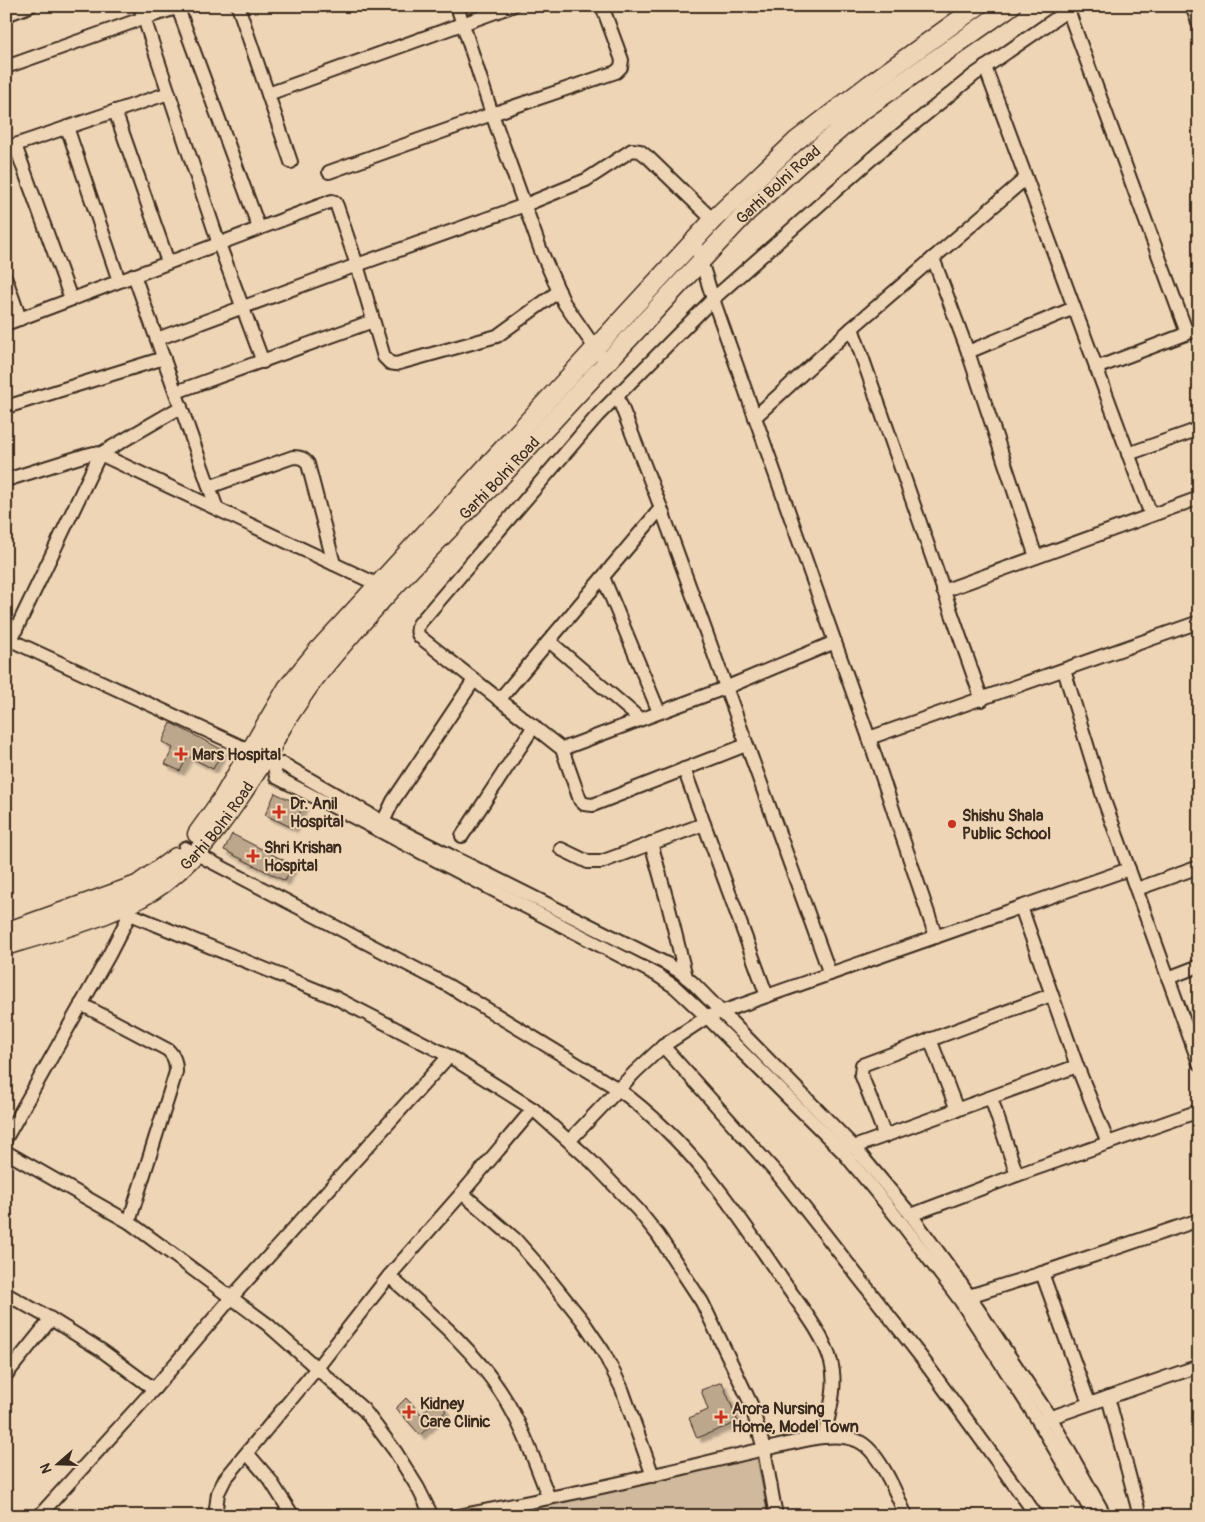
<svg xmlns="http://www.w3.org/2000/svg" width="1205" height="1522" font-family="Pangolin,sans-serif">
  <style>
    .green { fill: #d0b99d; stroke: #86725e }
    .building { fill: #bca68c; stroke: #3b2a1e; filter: url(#shadow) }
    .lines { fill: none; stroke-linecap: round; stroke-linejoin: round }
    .street-casing { stroke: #3b2a1e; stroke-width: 16 }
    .secondary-casing { stroke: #3b2a1e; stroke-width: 21 }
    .street { stroke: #eed5b6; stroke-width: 12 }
    .secondary { stroke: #eed5b6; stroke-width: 18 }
    .poi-dot { fill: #c8321e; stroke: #eed5b6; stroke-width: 2 }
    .labels { text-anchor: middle; stroke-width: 4; stroke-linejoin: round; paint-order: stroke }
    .street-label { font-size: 16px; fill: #3b2a1e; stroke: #eed5b6 }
    .poi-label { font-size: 16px; font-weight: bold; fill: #3b2a1e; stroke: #eed5b6; text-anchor: start }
  </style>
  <defs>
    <filter id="shadow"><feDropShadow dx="4.5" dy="4.5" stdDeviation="1" flood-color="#0004"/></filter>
  </defs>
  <rect width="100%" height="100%" fill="#eed5b6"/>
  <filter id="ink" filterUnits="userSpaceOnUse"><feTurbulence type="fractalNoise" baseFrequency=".02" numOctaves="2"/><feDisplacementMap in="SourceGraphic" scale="10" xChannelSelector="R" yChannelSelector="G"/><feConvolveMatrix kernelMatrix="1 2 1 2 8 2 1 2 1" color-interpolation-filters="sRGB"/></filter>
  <g filter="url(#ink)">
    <path class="green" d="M 756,1453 L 768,1516 L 500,1516 L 659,1479 Z"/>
    <g class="building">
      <path d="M 171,723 L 223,750 L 213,769 L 188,756 L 180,771 L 165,764 L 173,748 L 162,742 Z"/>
      <path d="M 275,793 L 303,806 L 293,828 L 265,815 Z"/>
      <path d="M 232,834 L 293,865 L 285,881 L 224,850 Z"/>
      <path d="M 722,1382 L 738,1422 L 697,1438 L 689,1418 L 708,1410 L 701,1390 Z"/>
      <path d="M 406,1398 L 421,1414 L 437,1400 L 446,1411 L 420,1435 L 396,1408 Z"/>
    </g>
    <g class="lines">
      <defs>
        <g id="street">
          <path d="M 140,6 L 219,244 L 263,362"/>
          <path d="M 238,6 L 291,162"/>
          <path d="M 457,6 L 492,114 L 541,251 L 564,303 L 600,355"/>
          <path d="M 1192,6 L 1199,25"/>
          <path d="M 178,8 L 259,228"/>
          <path d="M 1068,10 L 1187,333"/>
          <path d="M 6,15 L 30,6"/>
          <path d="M 6,67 L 144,18 L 183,6"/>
          <path d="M 985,67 L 1151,515"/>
          <path d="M 268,94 L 512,6"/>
          <path d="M 115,111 L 168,262"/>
          <path d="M 67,127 L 119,281"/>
          <path d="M 15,145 L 71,299"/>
          <path d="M 6,148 L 169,93"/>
          <path d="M 329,172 L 492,114 L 616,72 L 621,67 L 622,60 L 602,6"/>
          <path d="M 694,239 L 713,299 L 869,738 L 936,937"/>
          <path d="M 933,258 L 968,352 L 1036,557"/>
          <path d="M 134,275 L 217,509"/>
          <path d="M 6,279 L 20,319"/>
          <path d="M 6,324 L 332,201 L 335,202 L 337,206 L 357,265 L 384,357 L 390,363 L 396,364 L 497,336 L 559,291"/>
          <path d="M 852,328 L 982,700"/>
          <path d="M 157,339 L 357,265 L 525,205 L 586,180 L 632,150 L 640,151 L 649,158 L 713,220"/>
          <path d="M 968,352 L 1074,308"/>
          <path d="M 1096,368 L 1199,329"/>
          <path d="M 176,392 L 373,321"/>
          <path d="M 617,395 L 661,508 L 830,974"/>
          <path d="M 6,407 L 164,358"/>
          <path d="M 755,417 L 852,328 L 1026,178"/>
          <path d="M 1128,454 L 1199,429"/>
          <path d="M 6,480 L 86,455 L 94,453 L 100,454 L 385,588"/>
          <path d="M 209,487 L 293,457 C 300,457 304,458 308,464 L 334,564"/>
          <path d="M 603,577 L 659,712"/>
          <path d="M 943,591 L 1199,498"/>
          <path d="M 6,638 L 251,751 L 274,765 L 283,764 L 383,822 L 667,964 L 679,971 L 693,983 L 854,1147 L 911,1215 L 955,1275 L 1050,1417 L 1105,1516"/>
          <path d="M 11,640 L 100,454 L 181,407"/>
          <path d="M 549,641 L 640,719"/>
          <path d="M 1064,670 L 1105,803 L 1199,1063"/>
          <path d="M 499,700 L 661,508"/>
          <path d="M 869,738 L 1199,622"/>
          <path d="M 746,745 L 593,805 L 584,804 L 580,800 L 562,749 L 420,637 C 416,633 417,629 419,624 L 597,416 L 713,299 L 878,153 L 974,75 L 1074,6"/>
          <path d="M 562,749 L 725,688 L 835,642"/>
          <path d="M 274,765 L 276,777 L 657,975 L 675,987 L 707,1017 L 843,1152 L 900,1221 L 960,1300 L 1039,1422 L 1094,1516"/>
          <path d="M 684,769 L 767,996"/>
          <path d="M 383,822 L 393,801 L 474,680"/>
          <path d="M 462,836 L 534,726"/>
          <path d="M 651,843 L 668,904 L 686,977"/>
          <path d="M 185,848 L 449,986 L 618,1089 C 690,1141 736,1211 785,1284 C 801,1307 824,1335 831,1362 C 838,1386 829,1413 824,1437"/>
          <path d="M 561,849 L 588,862 L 601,862 L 704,824"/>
          <path d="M 1137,889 L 1199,867"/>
          <path d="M 1021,907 L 1077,1066 L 1108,1143"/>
          <path d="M 130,914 L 336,998 L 449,1056 L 533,1109 L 591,1161 L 638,1210 L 658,1235 L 702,1302 L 751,1404 L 764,1449 L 776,1516"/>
          <path d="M 1168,978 L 1199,966"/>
          <path d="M 81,1004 L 168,1050 C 175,1057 176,1063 176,1072 L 129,1222"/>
          <path d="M 930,1039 L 957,1110"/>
          <path d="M 663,1046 L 780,1177 L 921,1357 L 1037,1516"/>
          <path d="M 991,1098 L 1017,1175"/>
          <path d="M 885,1136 L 861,1074 L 862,1065 L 1051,995"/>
          <path d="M 6,1138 L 109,955 L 130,914 L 132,905"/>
          <path d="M 569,1141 L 635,1072 L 663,1046 L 707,1017 L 1129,869"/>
          <path d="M 854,1147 L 1077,1066"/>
          <path d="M 6,1152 L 129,1222 L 267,1324 L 364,1410 L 395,1451 L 418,1488 L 432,1516"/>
          <path d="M 462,1193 L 515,1239 L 537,1264 L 582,1320 L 603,1351 L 622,1389 L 653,1476"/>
          <path d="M 911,1215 L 1017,1175 L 1199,1111"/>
          <path d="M 1042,1273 L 1089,1403"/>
          <path d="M 389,1276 C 429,1312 473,1348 502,1394 C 523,1426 535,1463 549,1498"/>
          <path d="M 6,1294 L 51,1319 L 101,1350 L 154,1389"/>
          <path d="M 969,1296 L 1042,1273 L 1199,1220"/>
          <path d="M 6,1375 L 51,1319"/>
          <path d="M 1108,1397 L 1140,1516"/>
          <path d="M 1043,1420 L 1199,1366"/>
          <path d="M 247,1453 L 270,1480 L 293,1516"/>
          <path d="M 39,1516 L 154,1389 L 232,1297 L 449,1056"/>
          <path d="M 215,1516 L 218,1493 L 225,1479 L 317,1368 L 389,1276 L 462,1193 L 533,1109"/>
          <path d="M 458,1516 C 524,1503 589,1491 654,1475 C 697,1465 740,1454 783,1445 C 797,1442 810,1438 824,1437 C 835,1436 848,1436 858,1441 C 879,1450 897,1495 906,1516"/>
        </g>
        <g id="secondary">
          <path d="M 197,834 L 222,799 L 287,688 L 319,649 L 713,220 L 796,141 L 870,84 L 978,6"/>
          <path d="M 6,932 L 137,885 L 176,857"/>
          <path id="s1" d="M 6,946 C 58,929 120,916 164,883 C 205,851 236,804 264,760 C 271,750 275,738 282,727 C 289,715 297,704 305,692 C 327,660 354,632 380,602 C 417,562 454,523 493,485 L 701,261 L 746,213 L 799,164 L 859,113 L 1011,6"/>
        </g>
      </defs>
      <use href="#street" class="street-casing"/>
      <use href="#secondary" class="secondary-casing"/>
      <use href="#street" class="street"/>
      <use href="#secondary" class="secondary"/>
    </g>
  </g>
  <g class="poi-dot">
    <path d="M178.5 746.5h5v5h5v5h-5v5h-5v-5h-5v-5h5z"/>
    <path d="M276.5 804.5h5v5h5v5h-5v5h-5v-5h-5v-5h5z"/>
    <circle cx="952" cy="824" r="5"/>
    <path d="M250.5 848.5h5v5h5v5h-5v5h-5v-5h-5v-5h5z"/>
    <path d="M406.5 1404.5h5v5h5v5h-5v5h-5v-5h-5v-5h5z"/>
    <path d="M718.5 1409.5h5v5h5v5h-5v5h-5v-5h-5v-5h5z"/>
  </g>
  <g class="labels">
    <g class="street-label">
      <text dy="6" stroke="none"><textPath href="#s1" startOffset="1104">Garhi Bolni Road</textPath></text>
      <text dy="6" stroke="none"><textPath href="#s1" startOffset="699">Garhi Bolni Road</textPath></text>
      <text dy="6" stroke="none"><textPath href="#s1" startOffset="249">Garhi Bolni Road</textPath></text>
    </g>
    <g class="poi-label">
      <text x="192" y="760">Mars Hospital</text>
      <text x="290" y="809">Dr. Anil<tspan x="290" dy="18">Hospital</tspan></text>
      <text x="962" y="821">Shishu Shala<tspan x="962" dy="18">Public School</tspan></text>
      <text x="264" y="853">Shri Krishan<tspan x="264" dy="18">Hospital</tspan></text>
      <text x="420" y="1409">Kidney<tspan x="420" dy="18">Care Clinic</tspan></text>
      <text x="732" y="1414">Arora Nursing<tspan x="732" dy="18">Home, Model Town</tspan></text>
    </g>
  </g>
  <rect width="1205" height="1522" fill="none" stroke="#eed5b6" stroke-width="25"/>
  <rect x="12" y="12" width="1180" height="1497" fill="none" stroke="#3b2a1e" stroke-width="2" filter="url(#ink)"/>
  <g transform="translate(58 1464) rotate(250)" stroke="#eed5b6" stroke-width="4" paint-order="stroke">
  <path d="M0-4L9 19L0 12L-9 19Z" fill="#3b2a1e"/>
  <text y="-8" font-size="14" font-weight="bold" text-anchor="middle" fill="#3b2a1e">N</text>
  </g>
</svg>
